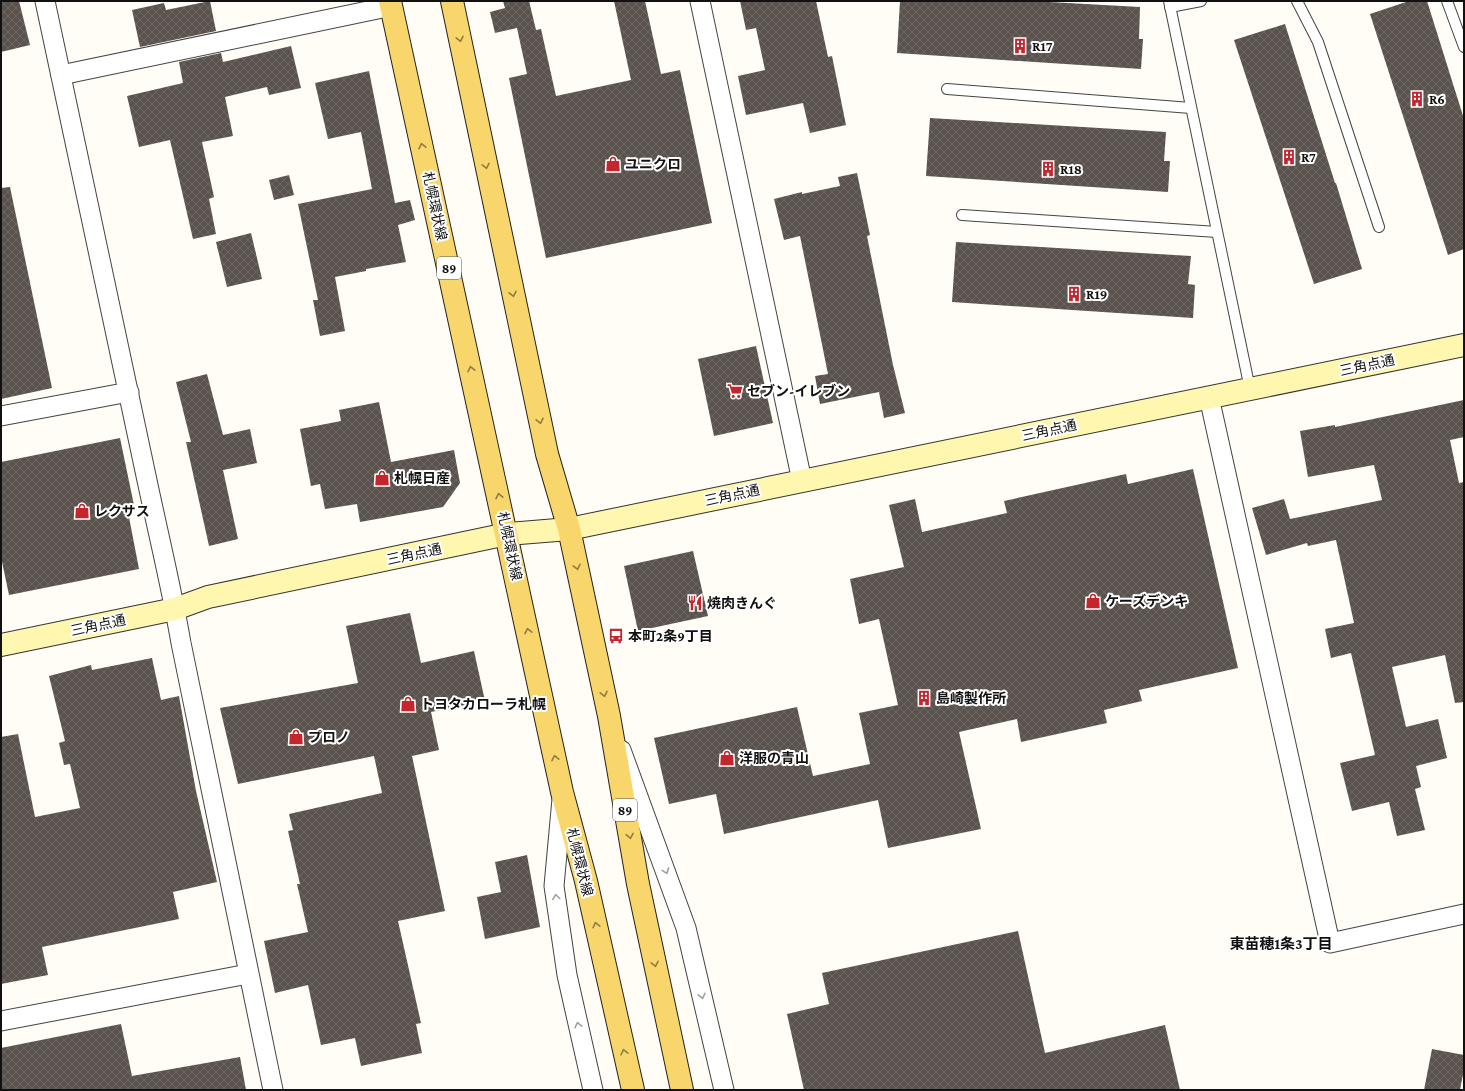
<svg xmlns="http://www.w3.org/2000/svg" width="1465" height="1091" font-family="'Crimson Pro','Noto Sans JP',serif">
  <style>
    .building { fill: url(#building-cross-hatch) }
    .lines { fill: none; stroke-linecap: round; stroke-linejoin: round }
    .lane-casing { stroke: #444; stroke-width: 12 }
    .street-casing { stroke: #444; stroke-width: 21 }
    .secondary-casing { stroke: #333; stroke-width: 24 }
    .primary-casing { stroke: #222; stroke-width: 24 }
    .lane { stroke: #fff; stroke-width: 10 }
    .street { stroke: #fff; stroke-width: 19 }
    .secondary { stroke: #fff6b0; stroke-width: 22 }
    .primary { stroke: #f9d66b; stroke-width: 22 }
    .oneway { stroke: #917d42 }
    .oneway2 { stroke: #a0a0a0 }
    .labels { text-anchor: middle; stroke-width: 4; stroke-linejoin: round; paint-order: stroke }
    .shield { fill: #fff; stroke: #585858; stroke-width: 1 }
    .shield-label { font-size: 13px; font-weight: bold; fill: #111 }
    .poi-label { font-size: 14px; font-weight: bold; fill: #111; stroke: #fff; text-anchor: start }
    .street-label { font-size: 14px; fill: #111; stroke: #fff }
    .neighbourhood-label { font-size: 15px; font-weight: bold; fill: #111; stroke: #fff }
  </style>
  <defs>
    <pattern id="building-cross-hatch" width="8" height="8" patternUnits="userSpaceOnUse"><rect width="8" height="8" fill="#5a524d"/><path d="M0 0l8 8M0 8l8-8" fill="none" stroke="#6d6662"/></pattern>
  </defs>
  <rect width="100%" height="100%" fill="#fffdf5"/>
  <g class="building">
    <path d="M 1,1 L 19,1 L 30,45 L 1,52 Z"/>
    <path d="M 210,1 L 216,31 L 140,47 L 132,10 L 164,3 L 166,10 Z"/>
    <path d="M 503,1 L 529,1 L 536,30 L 541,29 L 556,96 L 631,80 L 614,1 L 645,1 L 661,74 L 680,70 L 712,223 L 546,258 L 509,78 L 527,74 L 517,28 L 495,33 L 490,12 L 505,8 Z"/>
    <path d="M 740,1 L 816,1 L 828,57 L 832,56 L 846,125 L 810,133 L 803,103 L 746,115 L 738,76 L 765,70 L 756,28 L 746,30 Z"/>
    <path d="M 900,1 L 1031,1 L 1140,7 L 1139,39 L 1143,39 L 1141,69 L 897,53 Z"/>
    <path d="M 1409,1 L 1427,1 L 1464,119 L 1464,249 L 1448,255 L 1370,14 Z"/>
    <path d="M 1285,24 L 1316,123 L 1335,183 L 1336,183 L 1362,269 L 1314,284 L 1234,40 Z"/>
    <path d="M 291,46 L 301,88 L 269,95 L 267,87 L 225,97 L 233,136 L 202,142 L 214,197 L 209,199 L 216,234 L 193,239 L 170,140 L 139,147 L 127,96 L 183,83 L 179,62 L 221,53 L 223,62 Z"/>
    <path d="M 369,71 L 395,203 L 410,200 L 415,220 L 398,225 L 406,262 L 366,269 L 366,271 L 335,277 L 345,331 L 320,336 L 313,300 L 318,300 L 298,204 L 372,189 L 361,132 L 328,139 L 315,83 Z"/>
    <path d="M 930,118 L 1166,132 L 1164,161 L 1170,161 L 1168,192 L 926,176 Z"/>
    <path d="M 857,173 L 870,235 L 867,236 L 893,365 L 905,413 L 884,418 L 879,392 L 820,404 L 815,376 L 828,374 L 800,236 L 784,240 L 774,199 L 802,192 L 802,194 L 840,186 L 838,177 Z"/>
    <path d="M 289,175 L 294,195 L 274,200 L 269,180 Z"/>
    <path d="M 10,187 L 52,388 L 1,399 L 1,188 Z"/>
    <path d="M 251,233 L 262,279 L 227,287 L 216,242 Z"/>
    <path d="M 956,242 L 1191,256 L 1188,284 L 1195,285 L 1193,318 L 952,302 Z"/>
    <path d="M 756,346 L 773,423 L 714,436 L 698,359 Z"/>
    <path d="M 207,374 L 223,435 L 250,429 L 257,463 L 223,470 L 238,539 L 209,546 L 186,442 L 191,442 L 176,382 Z"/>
    <path d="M 1464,400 L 1464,437 L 1450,440 L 1459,483 L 1464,482 L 1464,702 L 1455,703 L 1445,655 L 1392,667 L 1406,727 L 1438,719 L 1447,758 L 1416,766 L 1421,787 L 1415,789 L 1425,830 L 1397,836 L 1389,802 L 1352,811 L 1340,763 L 1375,755 L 1351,653 L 1331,658 L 1325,629 L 1354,623 L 1336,540 L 1308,546 L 1307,543 L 1266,555 L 1252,508 L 1284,499 L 1290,519 L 1382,500 L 1374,465 L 1308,477 L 1300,431 L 1335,425 L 1335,427 Z"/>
    <path d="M 379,402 L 391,462 L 454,450 L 460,483 L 443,507 L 360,522 L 357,504 L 325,509 L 320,484 L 311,486 L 300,429 L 341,421 L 339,410 Z"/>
    <path d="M 120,438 L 135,510 L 128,512 L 139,569 L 9,595 L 1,557 L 1,462 Z"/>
    <path d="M 1193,469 L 1238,668 L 1139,690 L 1142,701 L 1104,710 L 1107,723 L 1021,742 L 1017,719 L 959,732 L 981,829 L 888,848 L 878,800 L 724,834 L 716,794 L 669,804 L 654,738 L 797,707 L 813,776 L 870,764 L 859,713 L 898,705 L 879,619 L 859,624 L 850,579 L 904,567 L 889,505 L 915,499 L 922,532 L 1007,513 L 1004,501 L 1126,474 L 1128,484 Z"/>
    <path d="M 693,551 L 708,616 L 638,631 L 624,566 Z"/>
    <path d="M 410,613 L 421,663 L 474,651 L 485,701 L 431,712 L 439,750 L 412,756 L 445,911 L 398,921 L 421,1023 L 416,1024 L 422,1053 L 361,1066 L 355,1038 L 321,1045 L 308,985 L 275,993 L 264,941 L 308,932 L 297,884 L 300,884 L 288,831 L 293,830 L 289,814 L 382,793 L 374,756 L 238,784 L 220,708 L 358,683 L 346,626 Z"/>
    <path d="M 152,658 L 161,700 L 179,696 L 196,791 L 217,882 L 173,892 L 179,919 L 42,947 L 48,975 L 1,984 L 1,737 L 18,734 L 35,817 L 80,808 L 70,764 L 64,765 L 59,743 L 65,741 L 49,676 L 91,665 L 92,670 Z"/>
    <path d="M 527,855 L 540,927 L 485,939 L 477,897 L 501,892 L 495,862 Z"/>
    <path d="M 1018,931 L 1045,1053 L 1165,1025 L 1180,1090 L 804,1090 L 787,1014 L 829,1004 L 822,973 Z"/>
    <path d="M 121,1024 L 132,1076 L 240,1057 L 246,1090 L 1,1090 L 1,1048 Z"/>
    <path d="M 1432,1049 L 1464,1055 L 1464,1069 L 1460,1090 L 1424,1090 Z"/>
  </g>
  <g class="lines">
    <defs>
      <g id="lane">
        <path d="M 1169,1 L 1250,389"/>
        <path d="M 1297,1 L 1318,42 L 1379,227"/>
        <path d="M 1447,1 L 1464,47"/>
        <path d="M 1170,7 L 1201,1"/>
        <path d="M 947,89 L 1191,108"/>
        <path d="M 962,215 L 1217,232"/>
      </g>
      <g id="street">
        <path d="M 45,1 C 79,162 115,323 148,485 C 159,537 172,590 181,643 L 273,1090"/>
        <path d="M 700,1 L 802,481"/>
        <path d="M 61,75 L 392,6"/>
        <path d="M 1209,397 L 1330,943 L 1464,914"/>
        <path d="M 1,416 L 129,392"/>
        <path d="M 621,750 L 686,928 L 724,1090"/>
        <path d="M 562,799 L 554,886 L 567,975 L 593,1090"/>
        <path d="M 1,1021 L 248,974"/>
      </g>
      <path id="secondary" d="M 1,645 L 175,609 L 208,597 L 507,534 L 569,529 L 1464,345"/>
      <g id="primary">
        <path d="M 390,1 L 562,792 L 586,881 L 633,1090"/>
        <path d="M 452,1 L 547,454 L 569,529 L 609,716 L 638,884 L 682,1090"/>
      </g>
    </defs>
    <use href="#lane" class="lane-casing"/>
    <use href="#street" class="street-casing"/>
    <use href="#secondary" class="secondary-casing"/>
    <use href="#primary" class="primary-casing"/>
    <use href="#lane" class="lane"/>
    <use href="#street" class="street"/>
    <use href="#secondary" class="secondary"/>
    <use href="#primary" class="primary"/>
  </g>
  <defs><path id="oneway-chevron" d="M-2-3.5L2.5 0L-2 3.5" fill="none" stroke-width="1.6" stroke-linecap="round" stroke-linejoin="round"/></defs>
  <g class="oneway">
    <use href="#oneway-chevron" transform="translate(460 39) rotate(78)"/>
    <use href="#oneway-chevron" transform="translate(422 146) rotate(-102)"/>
    <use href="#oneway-chevron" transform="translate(486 166) rotate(78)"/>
    <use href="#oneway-chevron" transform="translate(513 294) rotate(78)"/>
    <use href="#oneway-chevron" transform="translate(471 369) rotate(-102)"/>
    <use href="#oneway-chevron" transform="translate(540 421) rotate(78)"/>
    <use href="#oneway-chevron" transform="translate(499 496) rotate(-102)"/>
    <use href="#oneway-chevron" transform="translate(577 567) rotate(78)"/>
    <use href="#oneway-chevron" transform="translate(528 631) rotate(-102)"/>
    <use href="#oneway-chevron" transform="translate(604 694) rotate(78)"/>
    <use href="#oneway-chevron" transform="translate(555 758) rotate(-102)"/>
    <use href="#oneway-chevron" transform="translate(630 836) rotate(80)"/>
    <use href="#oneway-chevron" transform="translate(596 925) rotate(-103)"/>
    <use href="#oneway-chevron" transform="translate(655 964) rotate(78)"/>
    <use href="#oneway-chevron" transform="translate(624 1052) rotate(-103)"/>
  </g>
  <g class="oneway2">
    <use href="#oneway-chevron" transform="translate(666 871) rotate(70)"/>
    <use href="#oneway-chevron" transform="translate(556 897) rotate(-98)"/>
    <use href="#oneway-chevron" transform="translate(702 996) rotate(77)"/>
    <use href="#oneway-chevron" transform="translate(578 1025) rotate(-102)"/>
  </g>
  <defs>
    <symbol id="building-bare" viewBox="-9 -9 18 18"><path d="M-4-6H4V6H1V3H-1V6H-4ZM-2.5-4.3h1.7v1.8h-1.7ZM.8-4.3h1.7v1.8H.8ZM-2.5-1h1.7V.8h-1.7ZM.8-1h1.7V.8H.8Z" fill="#c4262e" stroke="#fff" stroke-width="2.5" paint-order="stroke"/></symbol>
    <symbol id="shop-bare" viewBox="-9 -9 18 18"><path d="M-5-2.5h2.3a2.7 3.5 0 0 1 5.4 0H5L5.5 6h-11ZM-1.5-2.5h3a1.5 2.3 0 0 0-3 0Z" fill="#c4262e" stroke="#fff" stroke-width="2.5" paint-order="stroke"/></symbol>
    <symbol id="supermarket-bare" viewBox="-9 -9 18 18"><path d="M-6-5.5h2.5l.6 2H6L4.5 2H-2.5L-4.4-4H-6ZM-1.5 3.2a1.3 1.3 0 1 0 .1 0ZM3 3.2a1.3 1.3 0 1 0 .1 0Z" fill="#c4262e" stroke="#fff" stroke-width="2.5" paint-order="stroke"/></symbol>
    <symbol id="restaurant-bare" viewBox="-9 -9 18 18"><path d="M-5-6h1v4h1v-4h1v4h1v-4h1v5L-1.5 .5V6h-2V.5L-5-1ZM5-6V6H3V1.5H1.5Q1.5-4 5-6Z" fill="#c4262e" stroke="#fff" stroke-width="2.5" paint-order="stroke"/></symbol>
    <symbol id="bus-bare" viewBox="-9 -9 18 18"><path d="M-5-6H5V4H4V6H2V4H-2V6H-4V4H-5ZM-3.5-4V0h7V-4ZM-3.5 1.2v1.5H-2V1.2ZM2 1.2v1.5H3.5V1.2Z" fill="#c4262e" stroke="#fff" stroke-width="2.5" paint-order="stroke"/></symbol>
  </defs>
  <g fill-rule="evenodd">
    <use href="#building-bare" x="1009" y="35" width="22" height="22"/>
    <use href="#building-bare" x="1406" y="88" width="22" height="22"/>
    <use href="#building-bare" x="1278" y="146" width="22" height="22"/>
    <use href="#shop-bare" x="602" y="153" width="22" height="22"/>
    <use href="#building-bare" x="1037" y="158" width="22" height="22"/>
    <use href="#building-bare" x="1063" y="283" width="22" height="22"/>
    <use href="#supermarket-bare" x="724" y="380" width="22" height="22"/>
    <use href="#shop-bare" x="371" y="467" width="22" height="22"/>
    <use href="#shop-bare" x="71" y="500" width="22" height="22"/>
    <use href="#shop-bare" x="1082" y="590" width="22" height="22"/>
    <use href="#restaurant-bare" x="684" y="592" width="22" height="22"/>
    <use href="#bus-bare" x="605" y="625" width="22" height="22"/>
    <use href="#building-bare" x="913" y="687" width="22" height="22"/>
    <use href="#shop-bare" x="397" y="693" width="22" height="22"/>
    <use href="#shop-bare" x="285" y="726" width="22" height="22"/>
    <use href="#shop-bare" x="716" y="747" width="22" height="22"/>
  </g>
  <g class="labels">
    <g class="shield">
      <rect x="437" y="257" width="24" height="22" rx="3"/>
      <rect x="613" y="799" width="24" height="22" rx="3"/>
    </g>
    <g class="shield-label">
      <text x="449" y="273">89</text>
      <text x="625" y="815">89</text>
    </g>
    <g class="poi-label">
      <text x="1032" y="51">R17</text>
      <text x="1429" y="104">R6</text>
      <text x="1301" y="162">R7</text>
      <text x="625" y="169">ユニクロ</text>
      <text x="1060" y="174">R18</text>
      <text x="1086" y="299">R19</text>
      <text x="747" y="396">セブン-イレブン</text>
      <text x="394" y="483">札幌日産</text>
      <text x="94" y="516">レクサス</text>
      <text x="1105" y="606">ケーズデンキ</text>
      <text x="707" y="608">焼肉きんぐ</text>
      <text x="628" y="641">本町2条9丁目</text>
      <text x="936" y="703">島崎製作所</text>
      <text x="420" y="709">トヨタカローラ札幌</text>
      <text x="308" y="742">プロノ</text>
      <text x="739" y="763">洋服の青山</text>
    </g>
    <g class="street-label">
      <text transform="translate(435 206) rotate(78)" y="5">札幌環状線</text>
      <text transform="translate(1367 365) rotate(-12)" y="5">三角点通</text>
      <text transform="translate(1049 430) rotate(-12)" y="5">三角点通</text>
      <text transform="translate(732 495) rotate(-12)" y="5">三角点通</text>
      <text transform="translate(510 546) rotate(78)" y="5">札幌環状線</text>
      <text transform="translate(414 554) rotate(-12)" y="5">三角点通</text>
      <text transform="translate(98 625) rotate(-12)" y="5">三角点通</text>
      <text transform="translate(580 862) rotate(76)" y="5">札幌環状線</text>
    </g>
    <g class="neighbourhood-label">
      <text x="1281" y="949">東苗穂1条3丁目</text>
    </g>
  </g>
  <rect width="1465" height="1091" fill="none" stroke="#111111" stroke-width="4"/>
</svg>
